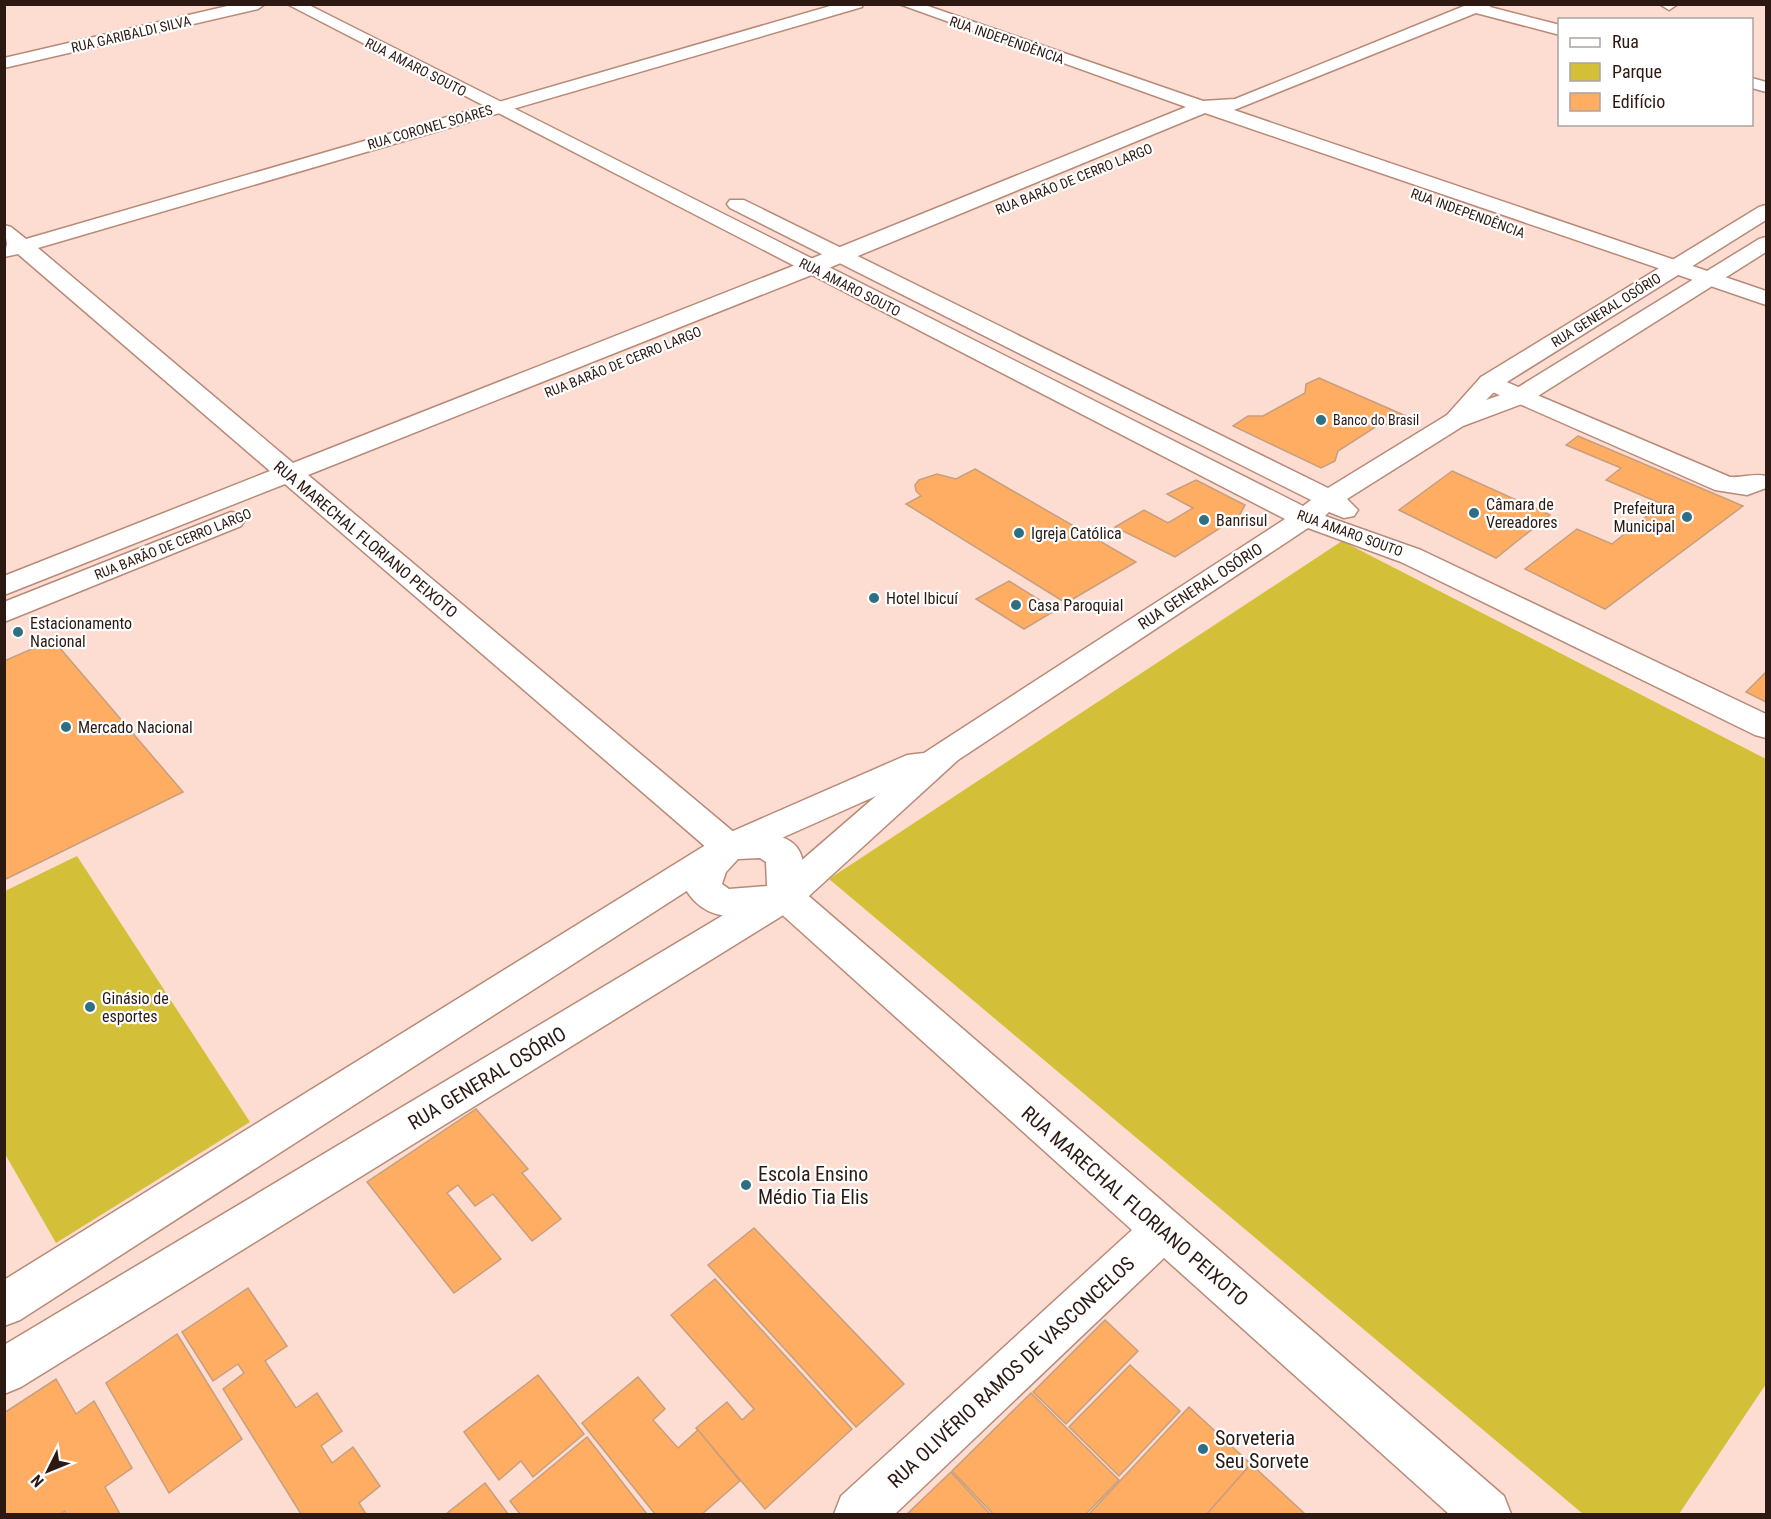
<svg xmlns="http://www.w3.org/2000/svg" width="1771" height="1519" font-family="'Roboto Condensed',sans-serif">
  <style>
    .green { fill: #d3c038 }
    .building { fill: #ffad63; stroke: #c79f7f; stroke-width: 1.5 }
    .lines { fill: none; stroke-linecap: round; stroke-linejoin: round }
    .street-casing { stroke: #b98977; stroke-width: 3 }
    .secondary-casing { stroke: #b98977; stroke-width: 3 }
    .street { fill: #fff; fill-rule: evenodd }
    .secondary { fill: #fff; fill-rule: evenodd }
    .poi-dot { fill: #2f6f83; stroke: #fff; stroke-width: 2 }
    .labels { text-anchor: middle; stroke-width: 4.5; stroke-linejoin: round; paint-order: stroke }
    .far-street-label { font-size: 14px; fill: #2c1912; stroke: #fff }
    .far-poi-label { font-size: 14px; fill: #2c1912; stroke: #fff; text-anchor: start }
    .poi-label { font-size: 16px; fill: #2c1912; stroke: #fff; text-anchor: start }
    .street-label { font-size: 16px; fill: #2c1912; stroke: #fff }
    .near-street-label { font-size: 20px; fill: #2c1912; stroke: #fff }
    .near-poi-label { font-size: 20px; fill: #2c1912; stroke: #fff; text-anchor: start }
  </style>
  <rect width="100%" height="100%" fill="#fdddd1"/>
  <g class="green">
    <path d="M 1342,541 L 1766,759 L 1766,1384 L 1679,1514 L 1583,1514 L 829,879 Z"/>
    <path d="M 77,856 L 250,1122 L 56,1243 L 5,1154 L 5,891 Z"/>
  </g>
  <g class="building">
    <path d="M 1319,378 L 1406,416 L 1394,425 L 1380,424 L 1338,451 L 1335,461 L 1321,468 L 1233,426 L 1248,416 L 1263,416 L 1305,393 L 1306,384 Z"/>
    <path d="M 1578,436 L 1743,506 L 1605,609 L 1525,569 L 1577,529 L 1612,544 L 1662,504 L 1606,480 L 1621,468 L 1566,445 Z"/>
    <path d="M 975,469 L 1136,562 L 1066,603 L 906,504 L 921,496 L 916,491 L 915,485 L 919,480 L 937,474 L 956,479 Z"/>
    <path d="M 1452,471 L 1550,515 L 1496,558 L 1399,510 Z"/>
    <path d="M 1196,480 L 1245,505 L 1239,516 L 1175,557 L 1115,527 L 1144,510 L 1168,523 L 1193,508 L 1167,494 Z"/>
    <path d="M 1009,581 L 1056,610 L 1024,629 L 976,599 Z"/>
    <path d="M 53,640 L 183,792 L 4,880 L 4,661 Z"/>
    <path d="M 1766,672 L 1766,702 L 1746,692 Z"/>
    <path d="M 476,1109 L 528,1169 L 522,1173 L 561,1219 L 532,1241 L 493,1194 L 475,1206 L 458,1185 L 447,1193 L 501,1259 L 454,1293 L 367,1182 Z"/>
    <path d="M 754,1228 L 904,1384 L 856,1427 L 708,1265 Z"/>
    <path d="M 715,1279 L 852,1429 L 765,1509 L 696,1428 L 727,1402 L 742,1420 L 754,1409 L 671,1315 Z"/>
    <path d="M 248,1288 L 287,1346 L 265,1361 L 296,1408 L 317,1393 L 342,1431 L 321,1446 L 332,1463 L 353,1447 L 380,1486 L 359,1503 L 366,1514 L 301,1514 L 223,1389 L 244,1373 L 238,1364 L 213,1381 L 182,1332 Z"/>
    <path d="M 1105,1320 L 1138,1351 L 1066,1424 L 1033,1392 Z"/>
    <path d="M 177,1334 L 242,1439 L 169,1493 L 106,1383 Z"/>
    <path d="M 1130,1365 L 1180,1411 L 1119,1476 L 1069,1427 Z"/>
    <path d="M 538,1375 L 584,1434 L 533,1477 L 521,1461 L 499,1480 L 464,1432 Z"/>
    <path d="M 638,1377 L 665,1409 L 653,1420 L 678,1448 L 698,1430 L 740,1481 L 702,1514 L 655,1514 L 582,1423 Z"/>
    <path d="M 56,1379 L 76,1414 L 94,1401 L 132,1468 L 105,1487 L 120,1514 L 66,1514 L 65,1511 L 60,1514 L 4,1514 L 4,1413 Z"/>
    <path d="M 1031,1393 L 1119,1480 L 1086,1514 L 993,1514 L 952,1471 Z"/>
    <path d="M 1189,1407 L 1251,1464 L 1207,1514 L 1089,1514 Z"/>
    <path d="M 587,1437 L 647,1514 L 520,1514 L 510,1501 Z"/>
    <path d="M 1251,1464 L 1305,1514 L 1207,1514 Z"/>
    <path d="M 951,1472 L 990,1514 L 907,1514 Z"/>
    <path d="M 485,1483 L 508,1514 L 446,1514 Z"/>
  </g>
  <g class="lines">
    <defs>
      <g id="street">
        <path d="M 837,4 L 863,4 L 862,7 L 38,248 L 293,463 L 803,262 L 1186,107 L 899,4 L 922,4 L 1203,101 L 1235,99 L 1469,4 L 1491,4 L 1490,7 L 1560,25 L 1560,35 L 1476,13 L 1234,110 L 1766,291 L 1766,305 L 1205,113 L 819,272 L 308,475 L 736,834 C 757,833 795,830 802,858 C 804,868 803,881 803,891 L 1504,1496 L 1511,1514 L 1449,1514 L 1164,1258 L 895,1514 L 834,1514 L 841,1496 L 1132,1230 L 778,911 C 743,919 705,924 685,888 L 692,866 L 707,848 L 285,484 L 4,595 L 4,576 L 270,471 L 18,254 L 4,257 L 7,244 L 4,225 L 11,227 L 26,239 ZM 760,858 L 766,862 L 767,886 L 729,889 L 722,884 L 726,872 L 738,859 Z"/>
        <path d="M 1678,4 L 1669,10 L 1661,5 L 1662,4 Z"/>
        <path d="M 1752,78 L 1766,82 L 1766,92 L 1752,88 Z"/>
        <path d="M 1490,375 L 1730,477 C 1743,478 1754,473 1766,476 L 1766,488 L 1747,495 L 1715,490 L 1481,387 L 1478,382 L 1481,377 Z"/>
        <path d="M 231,512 L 241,514 L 245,520 L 241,526 L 4,622 L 4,602 Z"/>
      </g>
      <g id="secondary">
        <path d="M 236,4 L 265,4 L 258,9 L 4,68 L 4,58 Z"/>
        <path d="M 287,4 L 307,4 L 1303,506 L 1311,500 L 730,208 L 727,204 L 730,200 L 744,200 L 1328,488 L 1447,415 L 1481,377 L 1759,207 L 1766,205 L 1766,220 L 1499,387 L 1486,400 L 1512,391 L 1759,239 L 1766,237 L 1766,252 L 1530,401 L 1463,426 L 1347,499 L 1358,510 L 1354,516 L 1344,518 L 1329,512 L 1325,516 L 1421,550 L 1766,714 L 1766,738 L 1755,735 L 1401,562 L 1308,528 L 958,760 L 798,906 L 21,1387 L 4,1394 L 4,1345 L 772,886 L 876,796 L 741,856 L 20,1320 L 4,1326 L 4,1280 L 717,838 L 907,755 L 924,753 L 1285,519 Z"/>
      </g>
    </defs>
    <use href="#street" class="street-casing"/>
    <use href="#secondary" class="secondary-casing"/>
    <use href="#street" class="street"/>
    <use href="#secondary" class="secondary"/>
  </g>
  <g class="poi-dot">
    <circle cx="1321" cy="420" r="6"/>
    <circle cx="1474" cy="513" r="6"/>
    <circle cx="1687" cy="517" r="6"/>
    <circle cx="1204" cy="520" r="6"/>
    <circle cx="1019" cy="533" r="6"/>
    <circle cx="874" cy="598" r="6"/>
    <circle cx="1016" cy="605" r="6"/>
    <circle cx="18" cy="632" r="6"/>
    <circle cx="66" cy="727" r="6"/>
    <circle cx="90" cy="1007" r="6"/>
    <circle cx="746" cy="1185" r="6"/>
    <circle cx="1203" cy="1449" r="6"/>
  </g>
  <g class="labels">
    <g class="far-street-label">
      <text transform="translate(131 34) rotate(-13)" y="5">RUA GARIBALDI SILVA</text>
      <text transform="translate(1007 40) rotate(19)" y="5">RUA INDEPENDÊNCIA</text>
      <text transform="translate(416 67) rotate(27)" y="5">RUA AMARO SOUTO</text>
      <text transform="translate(430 127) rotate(-16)" y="5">RUA CORONEL SOARES</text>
      <text transform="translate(1074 179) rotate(-22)" y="5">RUA BARÃO DE CERRO LARGO</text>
      <text transform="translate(1468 213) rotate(20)" y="5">RUA INDEPENDÊNCIA</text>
      <text transform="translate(850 287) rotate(27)" y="5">RUA AMARO SOUTO</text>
      <text transform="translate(1606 310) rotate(-32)" y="5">RUA GENERAL OSÓRIO</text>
      <text transform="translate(623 362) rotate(-22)" y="5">RUA BARÃO DE CERRO LARGO</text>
      <text transform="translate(1350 533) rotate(20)" y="5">RUA AMARO SOUTO</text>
      <text transform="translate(173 544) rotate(-22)" y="5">RUA BARÃO DE CERRO LARGO</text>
    </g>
    <g class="far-poi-label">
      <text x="1333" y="425">Banco do Brasil</text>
    </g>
    <g class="poi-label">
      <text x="1486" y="510">Câmara de<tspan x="1486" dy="18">Vereadores</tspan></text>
      <text x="1675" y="514" text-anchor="end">Prefeitura<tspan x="1675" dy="18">Municipal</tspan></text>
      <text x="1216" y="526">Banrisul</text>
      <text x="1031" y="539">Igreja Católica</text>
      <text x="886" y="604">Hotel Ibicuí</text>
      <text x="1028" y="611">Casa Paroquial</text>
      <text x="30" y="629">Estacionamento<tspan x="30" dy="18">Nacional</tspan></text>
      <text x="78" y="733">Mercado Nacional</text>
      <text x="102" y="1004">Ginásio de<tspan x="102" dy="18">esportes</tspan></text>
    </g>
    <g class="street-label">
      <text transform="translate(366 539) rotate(40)" y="6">RUA MARECHAL FLORIANO PEIXOTO</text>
      <text transform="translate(1200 586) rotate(-33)" y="6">RUA GENERAL OSÓRIO</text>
    </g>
    <g class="near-street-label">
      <text transform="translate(487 1078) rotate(-31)" y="7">RUA GENERAL OSÓRIO</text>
      <text transform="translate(1135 1206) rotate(41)" y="7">RUA MARECHAL FLORIANO PEIXOTO</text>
      <text transform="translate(1011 1372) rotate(-43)" y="7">RUA OLIVÉRIO RAMOS DE VASCONCELOS</text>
    </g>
    <g class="near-poi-label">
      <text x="758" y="1181">Escola Ensino<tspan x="758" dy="23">Médio Tia Elis</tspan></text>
      <text x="1215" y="1445">Sorveteria<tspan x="1215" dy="23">Seu Sorvete</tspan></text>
    </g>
  </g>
  <rect width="1771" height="1519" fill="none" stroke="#2c1912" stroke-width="12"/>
  <rect x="1558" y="18" width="195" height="108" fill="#ffffff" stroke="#aba3a0" stroke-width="1.5"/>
  <rect x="1570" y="38" width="30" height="9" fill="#ffffff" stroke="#aba3a0" stroke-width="1.5"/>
  <text x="1612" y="48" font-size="18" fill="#2c1912">Rua</text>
  <rect x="1570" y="63" width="30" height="18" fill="#d3c038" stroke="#aba3a0" stroke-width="1.5"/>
  <text x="1612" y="78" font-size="18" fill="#2c1912">Parque</text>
  <rect x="1570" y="93" width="30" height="18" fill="#ffad63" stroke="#aba3a0" stroke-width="1.5"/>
  <text x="1612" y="108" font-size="18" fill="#2c1912">Edifício</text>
  <g transform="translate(48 1471) rotate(227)" stroke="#ffffff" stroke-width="4.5" paint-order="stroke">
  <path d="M0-4.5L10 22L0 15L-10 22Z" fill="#2c1912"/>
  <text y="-9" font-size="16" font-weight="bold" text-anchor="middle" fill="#2c1912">N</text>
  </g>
</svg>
